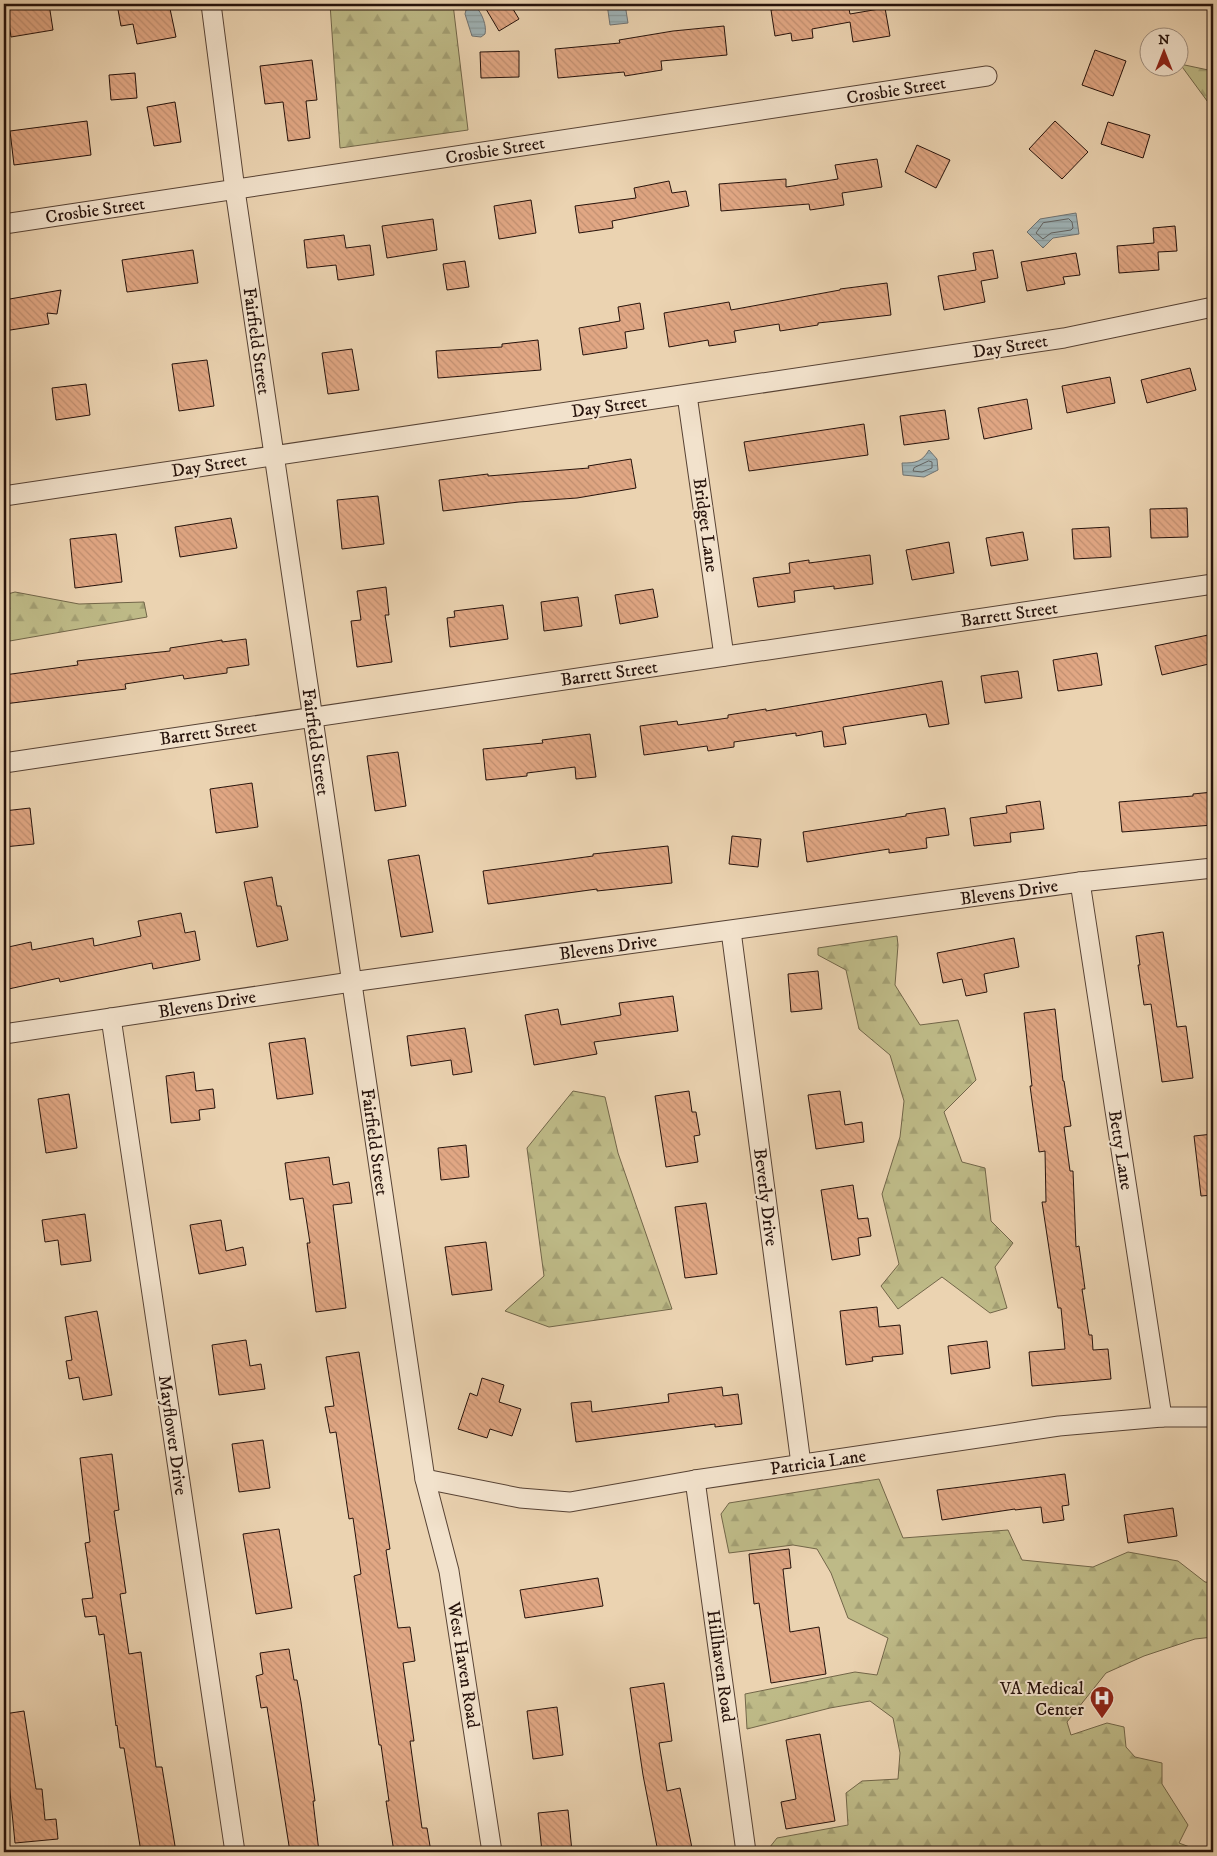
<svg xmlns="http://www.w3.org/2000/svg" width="1217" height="1856" font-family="'IM FELL DW Pica',serif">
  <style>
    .forest { fill: url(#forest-firs); stroke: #726649 }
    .water { fill: url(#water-rules); stroke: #6f7373 }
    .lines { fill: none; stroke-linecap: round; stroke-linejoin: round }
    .shore { stroke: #626362; stroke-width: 1 }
    .stream { stroke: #6f7373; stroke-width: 7 }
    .building { fill: url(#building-back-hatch); stroke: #26120b }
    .minor-casing { stroke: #574234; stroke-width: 21 }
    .minor { stroke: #f2e2cc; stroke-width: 19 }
    .labels { text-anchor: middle; stroke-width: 4; stroke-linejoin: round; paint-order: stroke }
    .street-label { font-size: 18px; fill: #26120b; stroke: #f2e2cc }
    .poi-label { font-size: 18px; fill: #26120b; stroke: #f2e2cc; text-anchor: end }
  </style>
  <defs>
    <pattern id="forest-firs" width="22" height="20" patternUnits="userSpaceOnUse" patternTransform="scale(1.25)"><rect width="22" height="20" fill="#beba87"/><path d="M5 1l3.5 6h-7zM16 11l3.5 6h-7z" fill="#a39f73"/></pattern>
    <pattern id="water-rules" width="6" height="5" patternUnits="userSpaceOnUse" patternTransform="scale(1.25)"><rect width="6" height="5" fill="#9fb4b8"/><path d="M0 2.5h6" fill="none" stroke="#899a9d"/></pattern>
    <pattern id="building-back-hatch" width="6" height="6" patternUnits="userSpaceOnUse" patternTransform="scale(1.25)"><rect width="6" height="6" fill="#e1a784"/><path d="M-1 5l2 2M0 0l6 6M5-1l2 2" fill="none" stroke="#c18f71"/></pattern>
  </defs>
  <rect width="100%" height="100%" fill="#ebd3b1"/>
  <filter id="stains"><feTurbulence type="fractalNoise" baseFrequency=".004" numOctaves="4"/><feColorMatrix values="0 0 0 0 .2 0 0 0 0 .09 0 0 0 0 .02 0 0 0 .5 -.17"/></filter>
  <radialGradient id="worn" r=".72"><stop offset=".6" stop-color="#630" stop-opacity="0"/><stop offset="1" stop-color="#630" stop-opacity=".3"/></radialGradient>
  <g class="forest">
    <path d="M 330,4 L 453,4 L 468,130 L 340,148 Z"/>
    <path d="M 1180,64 L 1213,71 L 1213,109 Z"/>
    <path d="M 15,592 L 79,604 L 144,602 L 147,617 L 4,642 L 4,595 Z"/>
    <path d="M 897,936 L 898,945 L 895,985 L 920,1025 L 958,1020 L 976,1080 L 944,1112 L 962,1162 L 985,1168 L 991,1221 L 1013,1243 L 995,1267 L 1007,1308 L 990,1313 L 942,1277 L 898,1309 L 881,1286 L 899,1264 L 882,1194 L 900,1137 L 904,1101 L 890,1055 L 859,1029 L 846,970 L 818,955 L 818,948 Z"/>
    <path d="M 573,1091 L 605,1097 L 618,1153 L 672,1309 L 549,1327 L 505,1311 L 544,1276 L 527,1148 Z"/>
    <path d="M 879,1479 L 903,1538 L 1008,1530 L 1022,1560 L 1093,1567 L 1128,1552 L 1178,1561 L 1205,1582 L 1213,1583 L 1213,1637 L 1195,1639 L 1144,1656 L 1106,1673 L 1067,1722 L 1071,1735 L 1107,1723 L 1124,1727 L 1126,1747 L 1135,1757 L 1162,1763 L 1162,1784 L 1188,1825 L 1179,1843 L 1203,1852 L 766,1852 L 777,1838 L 848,1825 L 846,1793 L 862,1781 L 898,1779 L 900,1753 L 893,1718 L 870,1701 L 830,1708 L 747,1729 L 745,1694 L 855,1672 L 877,1675 L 888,1638 L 848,1618 L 831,1573 L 817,1549 L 793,1545 L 729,1553 L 721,1514 L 729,1503 Z"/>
  </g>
  <g class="water">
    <path d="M 607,4 L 625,4 L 628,23 L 610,25 Z"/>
    <path d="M 476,7 C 482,13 487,26 485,34 L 481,37 L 472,36 L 465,14 L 466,10 Z"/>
    <path d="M 1076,213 L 1079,234 L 1053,238 L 1043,248 L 1027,232 L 1040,219 Z"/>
    <path d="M 929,450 L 937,459 L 938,470 L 924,477 L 903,475 L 902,463 C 916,463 922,462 929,450 Z"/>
  </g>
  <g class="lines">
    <g class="shore">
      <path d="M 1069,219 L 1072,222 L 1073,228 L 1071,230 L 1051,233 L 1043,239 L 1036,233 L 1043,223 Z"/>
      <path d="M 929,461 L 932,462 L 932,468 L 922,472 L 913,471 L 914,468 Z"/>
    </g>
    <path class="stream" d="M 1165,4 L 1175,6 L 1179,4"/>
  </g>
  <g class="building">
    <path d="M 6,4 L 49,4 L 53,30 L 11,37 Z"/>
    <path d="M 117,4 L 169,4 L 176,37 L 137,44 L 133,24 L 121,26 Z"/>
    <path d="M 483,4 L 510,4 L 519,19 L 499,31 Z"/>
    <path d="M 783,4 L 848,4 L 850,14 L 885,8 L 890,36 L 853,42 L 850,22 L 812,29 L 813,38 L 792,41 L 791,33 L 775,36 L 771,10 L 784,8 Z"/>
    <path d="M 724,26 L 727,55 L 661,61 L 662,70 L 625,76 L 624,72 L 558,78 L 555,49 L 620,43 L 619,40 L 673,31 Z"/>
    <path d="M 1095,50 L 1126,61 L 1113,96 L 1082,85 Z"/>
    <path d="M 519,51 L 519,77 L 481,78 L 480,52 Z"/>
    <path d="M 312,60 L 317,100 L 306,101 L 310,138 L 288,141 L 283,102 L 265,104 L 260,66 Z"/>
    <path d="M 135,73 L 137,98 L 111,100 L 109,75 Z"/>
    <path d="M 175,102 L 181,142 L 154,146 L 147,107 Z"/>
    <path d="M 87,121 L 91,155 L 14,165 L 10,131 Z"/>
    <path d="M 1055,121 L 1088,152 L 1062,179 L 1029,149 Z"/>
    <path d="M 1108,122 L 1150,135 L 1143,158 L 1101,144 Z"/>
    <path d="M 917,145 L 950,160 L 936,188 L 905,172 Z"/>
    <path d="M 877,159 L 882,187 L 842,193 L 844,205 L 810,210 L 809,204 L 721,211 L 719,184 L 786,179 L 786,187 L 838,179 L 835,165 Z"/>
    <path d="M 669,181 L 672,193 L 686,191 L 689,206 L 612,221 L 613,228 L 579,233 L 575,206 L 636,198 L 634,188 Z"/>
    <path d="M 531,200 L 536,233 L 499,239 L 494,206 Z"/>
    <path d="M 433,219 L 437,250 L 387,258 L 382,226 Z"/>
    <path d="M 1175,226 L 1177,251 L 1158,252 L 1159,270 L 1119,273 L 1117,246 L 1154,243 L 1153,228 Z"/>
    <path d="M 344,235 L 346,248 L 370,245 L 374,275 L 338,280 L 336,265 L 307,268 L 304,240 Z"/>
    <path d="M 193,250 L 198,283 L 127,292 L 122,260 Z"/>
    <path d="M 993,250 L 998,278 L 981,281 L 985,302 L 944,310 L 938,276 L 976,270 L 973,253 Z"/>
    <path d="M 1076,253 L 1080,275 L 1063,277 L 1065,284 L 1027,291 L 1021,262 Z"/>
    <path d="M 465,261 L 469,287 L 447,290 L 443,264 Z"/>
    <path d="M 887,283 L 891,315 L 818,323 L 818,325 L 780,331 L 779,324 L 734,331 L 736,342 L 709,346 L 708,340 L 669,347 L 664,313 L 729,302 L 731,310 L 840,290 L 840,289 Z"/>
    <path d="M 61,290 L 57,314 L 47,313 L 49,324 L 4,331 L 4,300 Z"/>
    <path d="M 640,303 L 644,329 L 625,332 L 627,348 L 583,355 L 579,328 L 620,321 L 618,307 Z"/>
    <path d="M 538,340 L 541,370 L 438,378 L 436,351 L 502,347 L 502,344 Z"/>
    <path d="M 352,349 L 359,390 L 328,394 L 322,353 Z"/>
    <path d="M 207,360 L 214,406 L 179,411 L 172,364 Z"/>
    <path d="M 1190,368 L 1196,390 L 1147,403 L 1141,380 Z"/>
    <path d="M 1110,377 L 1115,403 L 1067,413 L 1062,386 Z"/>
    <path d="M 86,384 L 90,415 L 56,420 L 52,388 Z"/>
    <path d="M 1027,399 L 1032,429 L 984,439 L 978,408 Z"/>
    <path d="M 945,410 L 949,439 L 904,445 L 900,416 Z"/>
    <path d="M 864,424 L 868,455 L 749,471 L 744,442 Z"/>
    <path d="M 631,459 L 636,488 L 577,498 L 519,502 L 443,511 L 439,480 L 488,474 L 488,476 L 589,468 L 588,466 Z"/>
    <path d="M 378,496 L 384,544 L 342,549 L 337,500 Z"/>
    <path d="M 1187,508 L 1188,537 L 1151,538 L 1150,509 Z"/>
    <path d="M 231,518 L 237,548 L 180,557 L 175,527 Z"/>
    <path d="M 1109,527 L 1111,557 L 1074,559 L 1072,529 Z"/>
    <path d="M 1023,532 L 1028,560 L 991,566 L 986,538 Z"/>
    <path d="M 116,534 L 122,582 L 75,588 L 70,539 Z"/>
    <path d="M 949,542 L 954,573 L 912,580 L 906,550 Z"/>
    <path d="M 870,555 L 873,584 L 834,589 L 834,586 L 794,591 L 795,602 L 758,607 L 753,578 L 790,573 L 789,563 L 809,560 L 809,563 Z"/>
    <path d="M 386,587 L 389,615 L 385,615 L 392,662 L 357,667 L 351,621 L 361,620 L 357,591 Z"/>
    <path d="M 653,589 L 658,617 L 620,624 L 615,595 Z"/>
    <path d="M 578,597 L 582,626 L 544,631 L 541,602 Z"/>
    <path d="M 503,605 L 508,639 L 450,647 L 447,618 L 455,617 L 454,611 Z"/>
    <path d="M 1213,634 L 1213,663 L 1162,675 L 1155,646 Z"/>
    <path d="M 246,639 L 249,665 L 227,668 L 227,673 L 184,679 L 183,675 L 125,684 L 126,689 L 4,704 L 4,675 L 78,665 L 77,661 L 170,651 L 170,648 L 222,640 L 222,642 Z"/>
    <path d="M 1097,653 L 1102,685 L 1058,691 L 1053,660 Z"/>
    <path d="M 1018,671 L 1022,698 L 985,703 L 981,676 Z"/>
    <path d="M 942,681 L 949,724 L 929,727 L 926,714 L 843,727 L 846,744 L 824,747 L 822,731 L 796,736 L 796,733 L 734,742 L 734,747 L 708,751 L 707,746 L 644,755 L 640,726 L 677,721 L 678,725 L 728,718 L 728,715 L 766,709 L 766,711 Z"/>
    <path d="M 590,734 L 596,777 L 576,779 L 575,767 L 527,773 L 527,776 L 486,780 L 483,749 L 543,743 L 542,740 Z"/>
    <path d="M 398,752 L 406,806 L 375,811 L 367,756 Z"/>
    <path d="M 252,783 L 258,827 L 216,833 L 210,789 Z"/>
    <path d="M 1213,792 L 1213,825 L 1122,832 L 1119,802 L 1193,796 L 1193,794 Z"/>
    <path d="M 1040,801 L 1044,829 L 1010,833 L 1011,842 L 974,846 L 970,818 L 1007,813 L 1006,806 Z"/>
    <path d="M 30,808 L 34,844 L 4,847 L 4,811 Z"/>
    <path d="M 945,808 L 949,835 L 926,838 L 927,848 L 889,853 L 889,849 L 807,862 L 803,832 L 906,816 L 906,814 Z"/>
    <path d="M 732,836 L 761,839 L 758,867 L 729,864 Z"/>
    <path d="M 668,846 L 672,883 L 597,891 L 597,889 L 488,904 L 483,871 L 593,856 L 593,854 Z"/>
    <path d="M 419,855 L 433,932 L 401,937 L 388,860 Z"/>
    <path d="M 272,877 L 277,906 L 281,906 L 288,940 L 257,947 L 244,882 Z"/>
    <path d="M 181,913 L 185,933 L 195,931 L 200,960 L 153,969 L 152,963 L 60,982 L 59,978 L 4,990 L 4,948 L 31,942 L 32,950 L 93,938 L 94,946 L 141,936 L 138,921 Z"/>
    <path d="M 1163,932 L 1177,1027 L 1186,1026 L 1193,1078 L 1162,1082 L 1151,1004 L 1144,1005 L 1138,965 L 1140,965 L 1136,936 Z"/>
    <path d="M 1014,938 L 1019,967 L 984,974 L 987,992 L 966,996 L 962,979 L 943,983 L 937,953 Z"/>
    <path d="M 818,971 L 822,1009 L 791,1012 L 788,974 Z"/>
    <path d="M 673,996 L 678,1031 L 594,1042 L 597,1054 L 534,1065 L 525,1015 L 558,1009 L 561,1025 L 621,1015 L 619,1003 Z"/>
    <path d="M 1055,1009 L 1063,1081 L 1064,1081 L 1071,1126 L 1064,1127 L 1070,1171 L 1073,1171 L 1076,1247 L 1079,1246 L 1085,1289 L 1082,1289 L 1089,1335 L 1092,1335 L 1093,1350 L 1108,1349 L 1111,1379 L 1032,1386 L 1029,1352 L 1065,1349 L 1061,1308 L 1058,1308 L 1042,1202 L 1046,1202 L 1045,1151 L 1039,1152 L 1030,1086 L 1032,1086 L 1024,1013 Z"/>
    <path d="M 465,1028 L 472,1072 L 453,1075 L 451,1060 L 411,1066 L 407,1036 Z"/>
    <path d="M 305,1038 L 313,1094 L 277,1099 L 269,1043 Z"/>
    <path d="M 194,1072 L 196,1091 L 213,1089 L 215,1108 L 199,1110 L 200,1120 L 171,1123 L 166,1076 Z"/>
    <path d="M 689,1091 L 692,1112 L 696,1112 L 700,1135 L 694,1136 L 698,1162 L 666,1167 L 655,1096 Z"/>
    <path d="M 840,1091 L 845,1125 L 862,1122 L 864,1142 L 816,1149 L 808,1095 Z"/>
    <path d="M 69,1094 L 77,1148 L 46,1153 L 38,1099 Z"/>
    <path d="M 1213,1134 L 1213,1195 L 1201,1196 L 1194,1136 Z"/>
    <path d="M 466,1145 L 469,1177 L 441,1180 L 438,1148 Z"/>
    <path d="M 329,1157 L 333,1185 L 349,1182 L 352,1203 L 333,1205 L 346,1308 L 316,1312 L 307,1243 L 310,1243 L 303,1198 L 290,1200 L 285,1163 Z"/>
    <path d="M 853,1185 L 858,1219 L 868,1218 L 871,1236 L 858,1238 L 860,1255 L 832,1260 L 821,1190 Z"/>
    <path d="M 706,1203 L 717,1274 L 685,1278 L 675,1207 Z"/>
    <path d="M 85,1214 L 91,1261 L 61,1265 L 58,1240 L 45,1242 L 42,1220 Z"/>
    <path d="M 221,1220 L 226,1251 L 243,1247 L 246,1265 L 199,1274 L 190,1225 Z"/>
    <path d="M 486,1242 L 492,1290 L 452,1295 L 445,1247 Z"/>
    <path d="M 877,1307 L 879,1327 L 900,1325 L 903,1354 L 872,1357 L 873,1361 L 846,1365 L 840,1311 Z"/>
    <path d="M 97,1311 L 112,1395 L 83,1400 L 79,1377 L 69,1379 L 66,1361 L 72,1360 L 65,1317 Z"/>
    <path d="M 246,1340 L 250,1366 L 261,1364 L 265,1389 L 219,1395 L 212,1345 Z"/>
    <path d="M 987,1341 L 990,1368 L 951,1374 L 948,1346 Z"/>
    <path d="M 359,1352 L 390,1549 L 386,1550 L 398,1628 L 410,1627 L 415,1661 L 403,1663 L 414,1741 L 410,1741 L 422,1828 L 427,1828 L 431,1852 L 394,1852 L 386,1801 L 389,1801 L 381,1745 L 379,1745 L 354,1576 L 361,1574 L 353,1518 L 349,1519 L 336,1432 L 330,1433 L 325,1407 L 334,1406 L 326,1357 Z"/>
    <path d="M 482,1378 L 504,1385 L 499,1402 L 521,1409 L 512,1436 L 490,1429 L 487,1438 L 458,1429 L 470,1393 L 477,1396 Z"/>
    <path d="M 722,1387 L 723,1396 L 738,1394 L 742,1424 L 715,1427 L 715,1424 L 576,1442 L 571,1403 L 591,1401 L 592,1412 L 669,1402 L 668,1394 Z"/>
    <path d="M 263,1440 L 270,1488 L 239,1492 L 232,1444 Z"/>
    <path d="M 112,1454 L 119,1510 L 114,1511 L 126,1593 L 120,1594 L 129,1654 L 141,1652 L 156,1767 L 162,1767 L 176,1852 L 141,1852 L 124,1748 L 120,1748 L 117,1725 L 116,1726 L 104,1634 L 99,1635 L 96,1616 L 85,1617 L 82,1599 L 93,1598 L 85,1543 L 90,1542 L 80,1458 Z"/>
    <path d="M 1065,1474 L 1069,1505 L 1062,1506 L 1064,1520 L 1043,1523 L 1041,1507 L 1015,1510 L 1015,1509 L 942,1520 L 937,1490 Z"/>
    <path d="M 1173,1508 L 1177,1536 L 1128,1543 L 1124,1515 Z"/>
    <path d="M 279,1529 L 292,1608 L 256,1614 L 243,1534 Z"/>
    <path d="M 789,1549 L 791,1568 L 783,1569 L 790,1632 L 819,1627 L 826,1674 L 771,1683 L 759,1603 L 754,1604 L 749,1554 Z"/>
    <path d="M 598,1578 L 603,1606 L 525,1618 L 520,1590 Z"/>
    <path d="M 289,1649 L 294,1680 L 297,1680 L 301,1702 L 315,1801 L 313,1801 L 319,1852 L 290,1852 L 267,1707 L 261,1708 L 256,1676 L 263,1674 L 260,1653 Z"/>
    <path d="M 664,1683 L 672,1741 L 659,1743 L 667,1791 L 680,1788 L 692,1848 L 673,1852 L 658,1852 L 643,1775 L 630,1688 Z"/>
    <path d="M 557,1707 L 563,1755 L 533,1759 L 527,1711 Z"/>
    <path d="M 24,1711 L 36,1789 L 42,1789 L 45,1820 L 56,1819 L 58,1839 L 15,1843 L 7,1761 L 4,1762 L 4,1714 Z"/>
    <path d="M 820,1734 L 835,1821 L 786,1829 L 781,1802 L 796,1799 L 786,1740 Z"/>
    <path d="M 568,1810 L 572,1852 L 542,1852 L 538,1813 Z"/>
  </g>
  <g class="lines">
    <defs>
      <g id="minor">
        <path d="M 211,4 L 235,190 L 425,1479 L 449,1571 L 492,1852"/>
        <path d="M 4,224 L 987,76"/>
        <path d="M 687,395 L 724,656"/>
        <path d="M 4,496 L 1064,338 L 1213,307"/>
        <path d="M 4,763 L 1213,584"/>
        <path d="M 1080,882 L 1162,1417"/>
        <path d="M 731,931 L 801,1464"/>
        <path d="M 111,1018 L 235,1852"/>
        <path d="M 4,1034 L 351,982 L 1080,882 L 1213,868"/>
        <path d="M 425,1479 L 520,1498 L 570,1502 L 695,1480 L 1059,1426 L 1162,1417 L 1213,1417"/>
        <path d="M 695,1480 L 746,1852"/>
      </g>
    </defs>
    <use href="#minor" class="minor-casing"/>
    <use href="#minor" class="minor"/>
  </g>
  <defs>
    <symbol id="hospital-pin" viewBox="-11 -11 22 30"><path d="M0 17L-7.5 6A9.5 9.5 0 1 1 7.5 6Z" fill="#8f2418" stroke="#f2e2cc"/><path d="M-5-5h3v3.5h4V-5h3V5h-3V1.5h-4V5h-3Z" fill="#fff"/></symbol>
  </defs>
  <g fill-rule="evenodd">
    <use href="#hospital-pin" x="1088" y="1684" width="28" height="38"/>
  </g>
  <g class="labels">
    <g class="street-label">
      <text transform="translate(896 90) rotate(-9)" y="6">Crosbie Street</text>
      <text transform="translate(495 150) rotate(-9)" y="6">Crosbie Street</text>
      <text transform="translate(95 210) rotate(-8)" y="6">Crosbie Street</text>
      <text transform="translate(257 341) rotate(82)" y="6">Fairfield Street</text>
      <text transform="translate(1010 346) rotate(-9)" y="6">Day Street</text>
      <text transform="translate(609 406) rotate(-8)" y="6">Day Street</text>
      <text transform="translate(209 465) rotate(-9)" y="6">Day Street</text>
      <text transform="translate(706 525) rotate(82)" y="6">Bridget Lane</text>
      <text transform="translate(1009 614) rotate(-8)" y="6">Barrett Street</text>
      <text transform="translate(609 673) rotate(-8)" y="6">Barrett Street</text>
      <text transform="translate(208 732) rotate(-8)" y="6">Barrett Street</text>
      <text transform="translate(316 742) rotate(82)" y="6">Fairfield Street</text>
      <text transform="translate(1009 892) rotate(-8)" y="6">Blevens Drive</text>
      <text transform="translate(608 947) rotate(-8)" y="6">Blevens Drive</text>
      <text transform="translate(207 1004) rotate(-9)" y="6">Blevens Drive</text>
      <text transform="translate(375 1142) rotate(82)" y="6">Fairfield Street</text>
      <text transform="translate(1121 1150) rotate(81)" y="6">Betty Lane</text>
      <text transform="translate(766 1197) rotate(83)" y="6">Beverly Drive</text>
      <text transform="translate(173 1435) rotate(82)" y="6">Mayflower Drive</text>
      <text transform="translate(818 1462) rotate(-8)" y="6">Patricia Lane</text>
      <text transform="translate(464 1665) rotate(81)" y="6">West Haven Road</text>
      <text transform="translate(721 1666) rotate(82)" y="6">Hillhaven Road</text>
    </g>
    <g class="poi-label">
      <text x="1084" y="1694">VA Medical<tspan x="1084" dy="21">Center</tspan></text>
    </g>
  </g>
  <rect width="1217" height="1856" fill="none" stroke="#ebd3b1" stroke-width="20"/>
  <rect x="5" y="5" width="1207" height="1846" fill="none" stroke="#26120b" stroke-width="2.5"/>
  <rect x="10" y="10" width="1197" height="1836" fill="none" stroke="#26120b"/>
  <g transform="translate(1164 52)"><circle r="24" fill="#f2e2cc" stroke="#a08f7f"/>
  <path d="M0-4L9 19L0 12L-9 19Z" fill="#8f2418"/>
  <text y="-8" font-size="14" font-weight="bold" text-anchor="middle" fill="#26120b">N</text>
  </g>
  <rect width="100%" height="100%" filter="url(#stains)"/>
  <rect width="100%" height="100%" fill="url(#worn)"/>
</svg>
